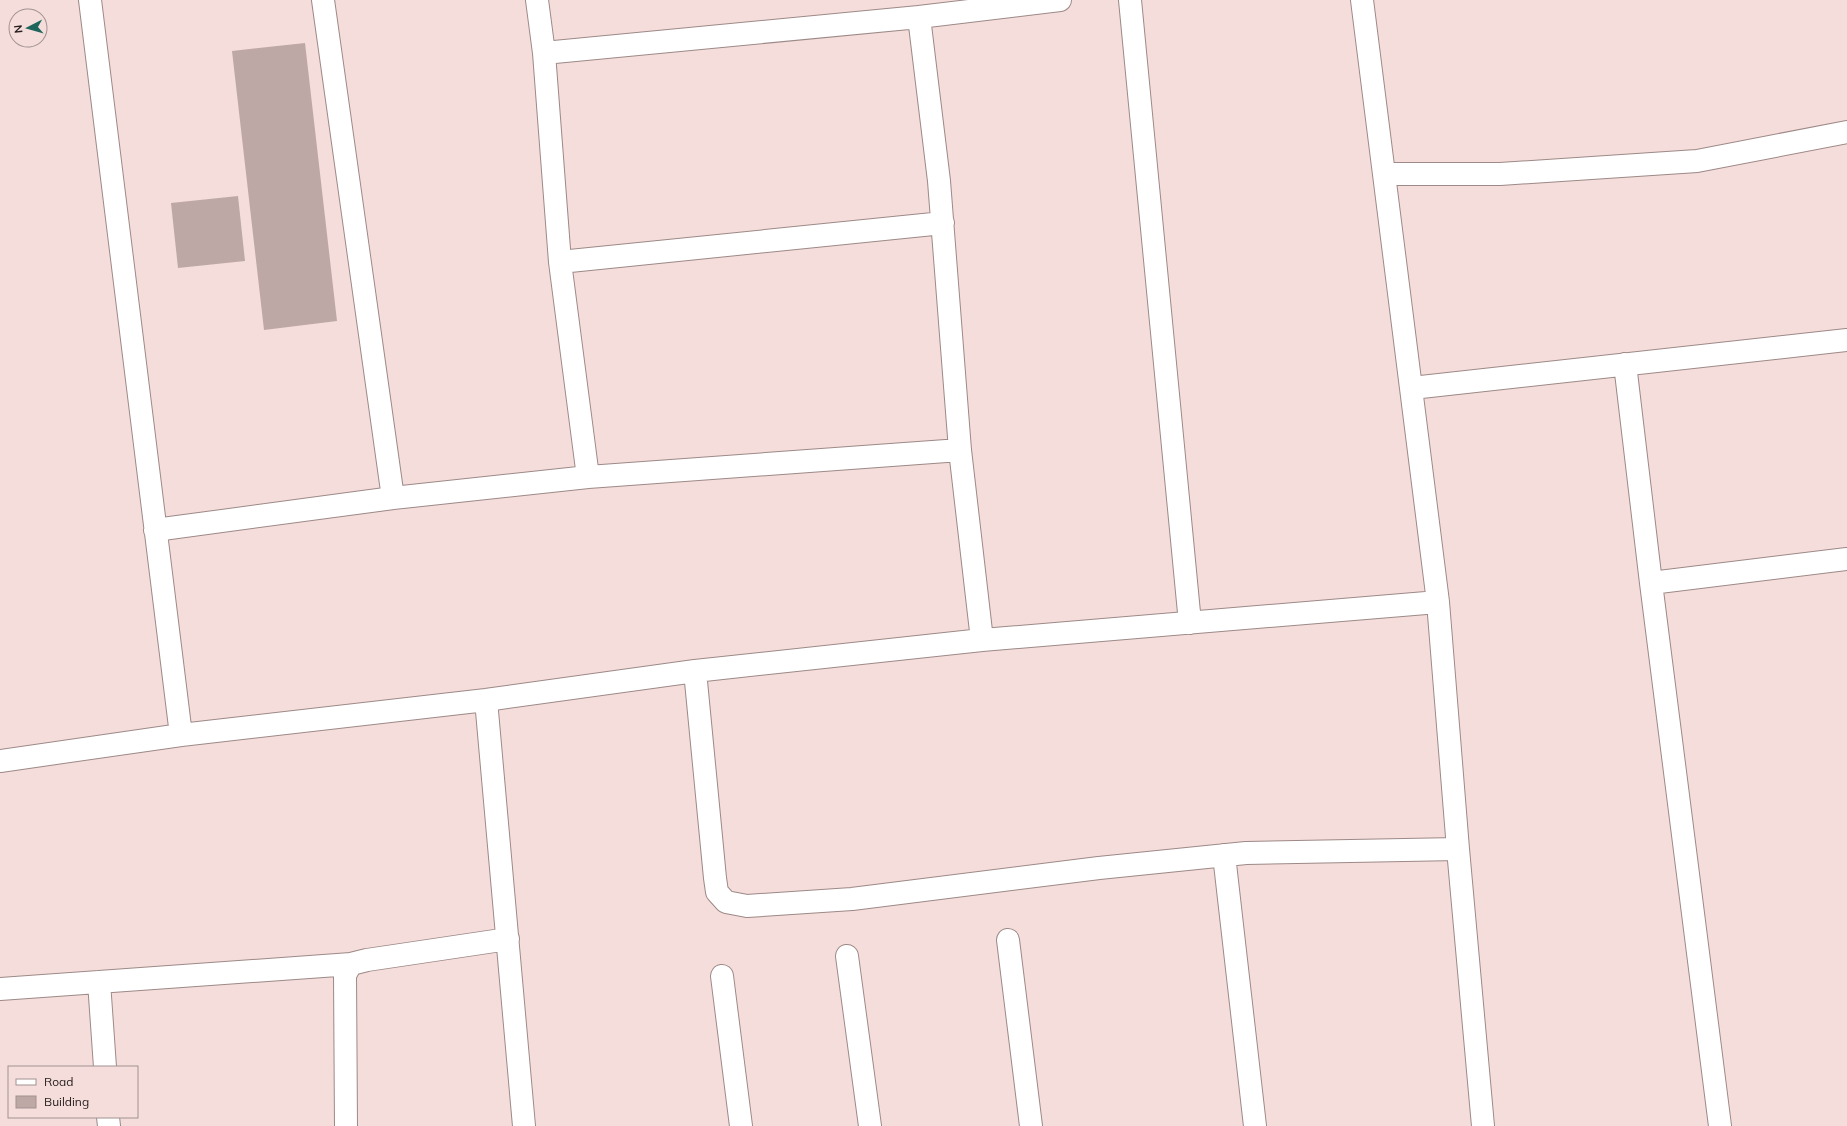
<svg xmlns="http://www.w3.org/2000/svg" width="1847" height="1126" viewBox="0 0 1847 1126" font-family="Mulish,sans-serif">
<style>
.building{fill:#bea8a6}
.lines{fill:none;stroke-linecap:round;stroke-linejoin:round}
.minor-casing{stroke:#9d8987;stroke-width:24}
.minor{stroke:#fff;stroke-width:22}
</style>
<rect width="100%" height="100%" fill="#f4dddb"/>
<path class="building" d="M305 43 337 321 264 330 232 51Z
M238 196 245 261 178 268 171 203Z"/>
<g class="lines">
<defs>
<path id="minor" d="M90 0 181 735
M323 0 393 498
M537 0 544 53 560 262 588 477
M1130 0 1190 623
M1362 0 1438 602 1458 849 1483 1126
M919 17 939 181 960 450 982 640
M544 53 919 17 1060 0
M1385 174H1500L1697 161 1847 132
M560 262 943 223
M1625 364 1651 583 1720 1126
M1412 388 1847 340
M155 530 393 498 588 477 960 450
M1651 583 1847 559
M695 671 715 878 717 892 726 902 747 906 852 899 1099 868 1246 853 1458 849
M486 700 524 1126
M0 761 181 735 486 700 695 671 982 640 1438 602
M1224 855 1255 1126
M1008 940 1031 1126
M847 956 870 1126
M722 976 741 1126
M99 982 105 1067
M0 989 351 964 367 960 508 939
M108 1117 109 1126
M346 1126 345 975 351 964"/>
</defs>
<use href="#minor" class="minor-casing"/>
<use href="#minor" class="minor"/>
</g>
<rect x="8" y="1066" width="130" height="52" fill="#f4dddb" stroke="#a29190"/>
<rect x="16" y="1079" width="20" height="6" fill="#ffffff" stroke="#a29190"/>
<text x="44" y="1086" font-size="12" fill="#28201f">Road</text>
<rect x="16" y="1096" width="20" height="12" fill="#bea8a6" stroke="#a29190"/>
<text x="44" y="1106" font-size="12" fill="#28201f">Building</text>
<g transform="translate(28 28) rotate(264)"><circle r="19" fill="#f4dddb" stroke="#a29190"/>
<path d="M0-3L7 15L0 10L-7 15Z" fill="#1e665b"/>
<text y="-6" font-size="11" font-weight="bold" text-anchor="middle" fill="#28201f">N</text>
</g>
</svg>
